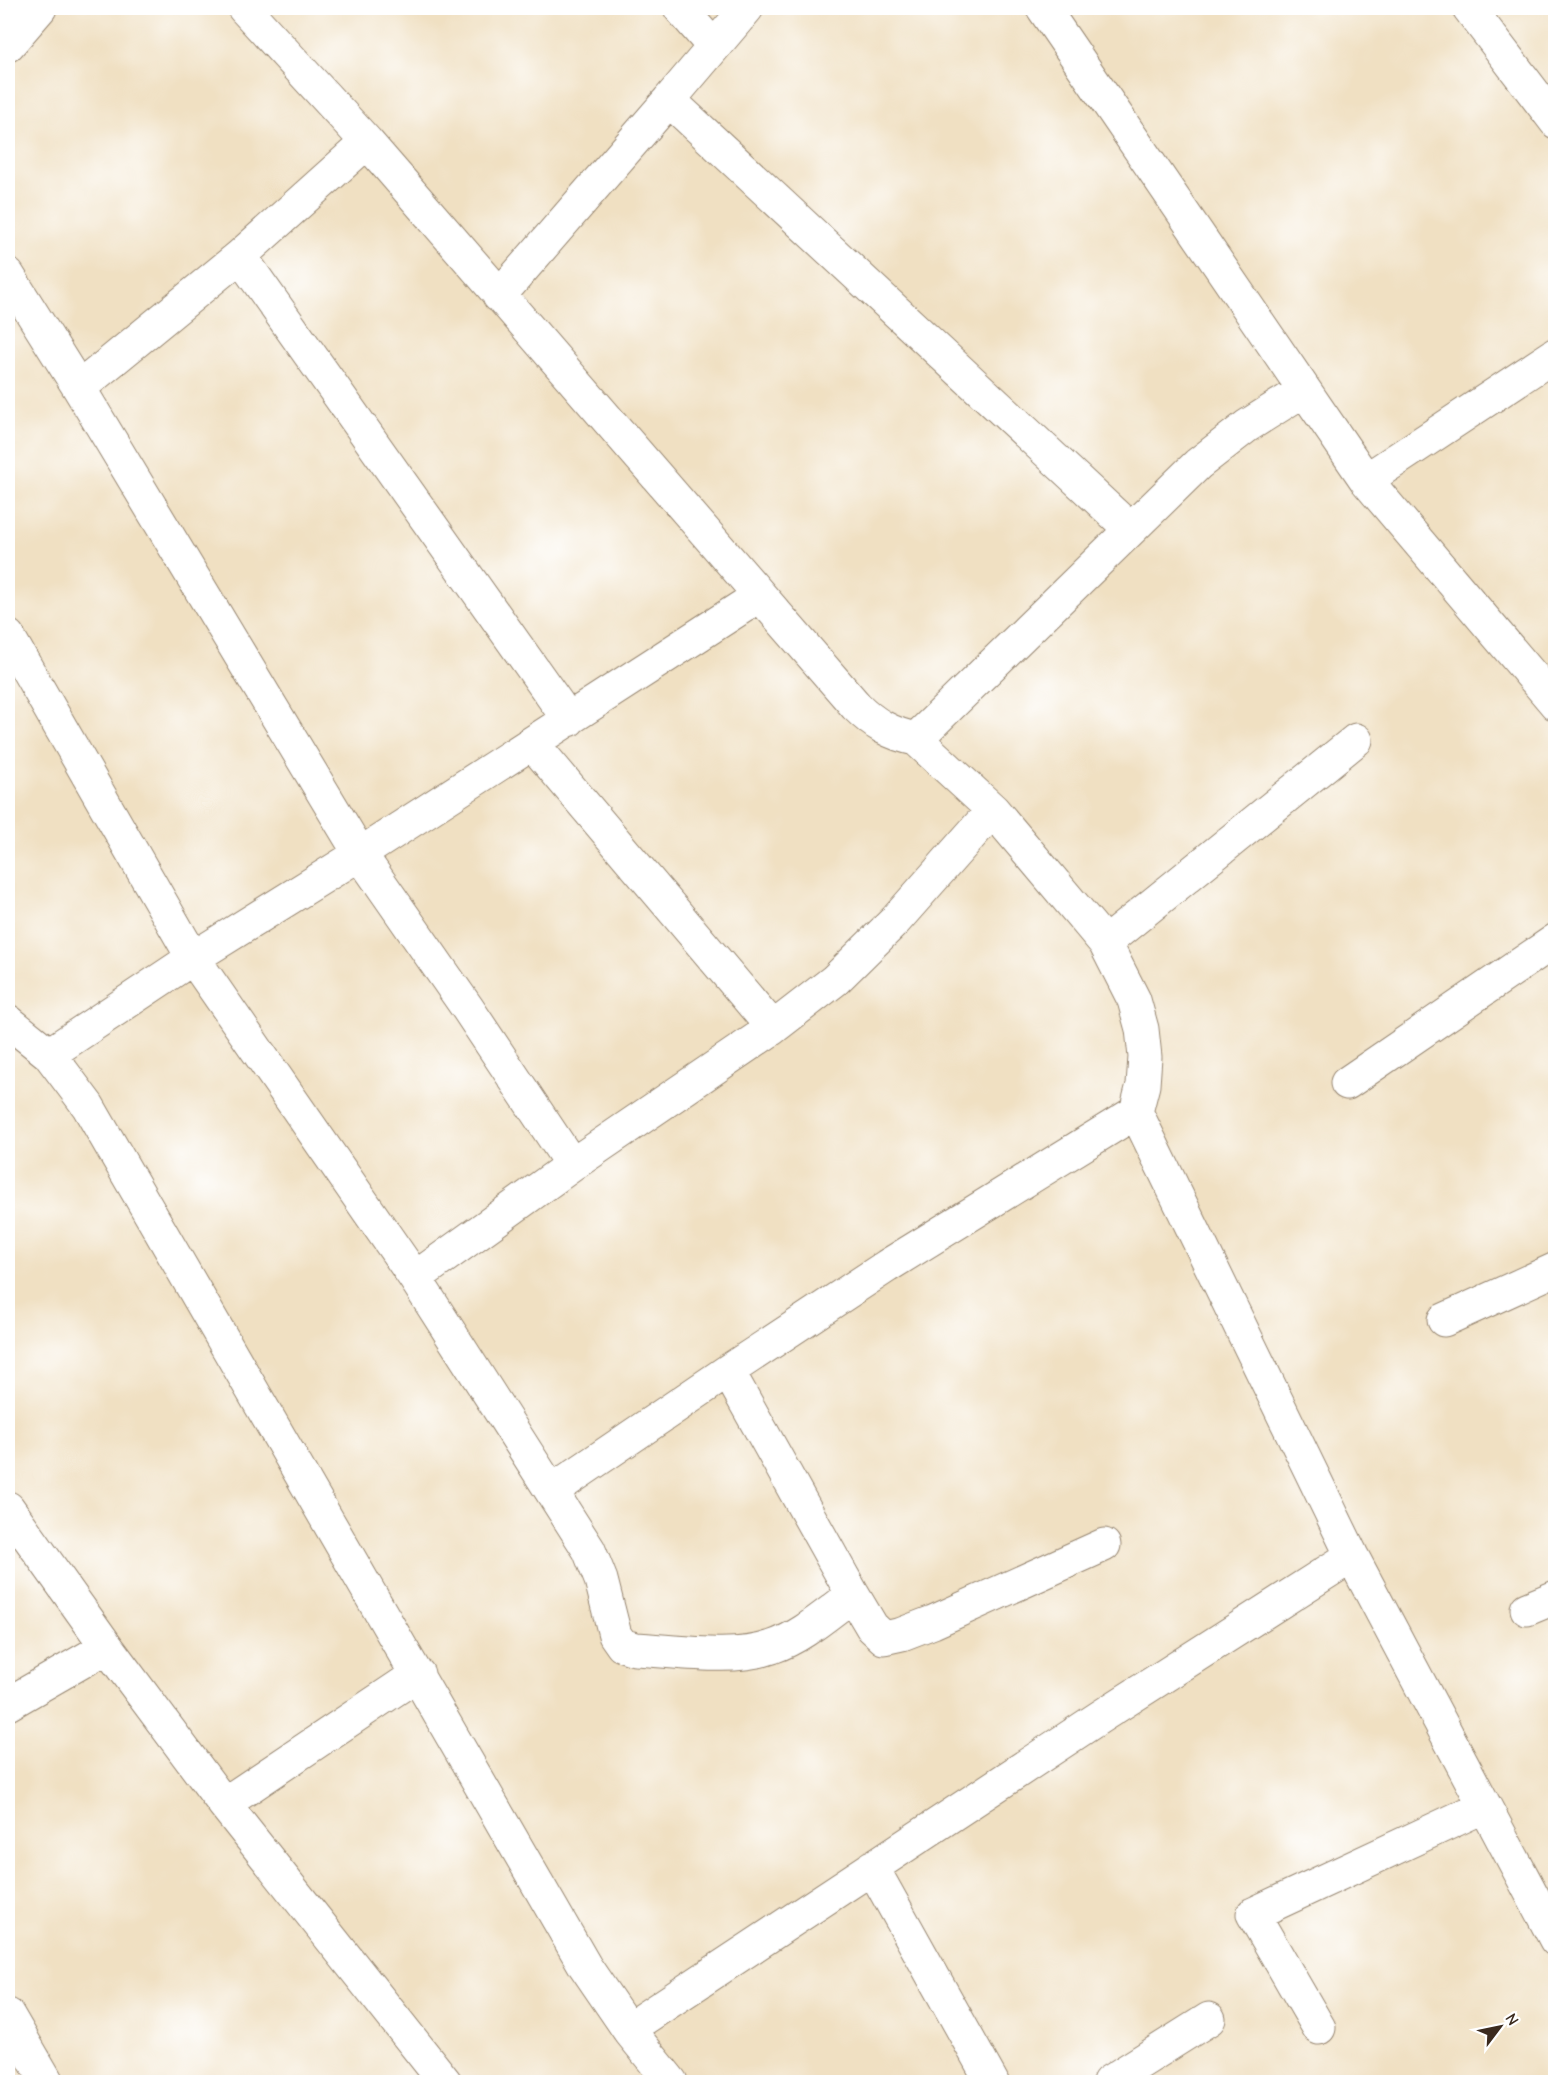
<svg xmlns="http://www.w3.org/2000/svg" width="1563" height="2090" viewBox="0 0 1563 2090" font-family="'Comic Neue',sans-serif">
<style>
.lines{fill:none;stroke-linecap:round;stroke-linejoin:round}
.minor-casing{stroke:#968570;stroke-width:35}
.minor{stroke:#fff;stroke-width:33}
</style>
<rect width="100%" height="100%" fill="#fff"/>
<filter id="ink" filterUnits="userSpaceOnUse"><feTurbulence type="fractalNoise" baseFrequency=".0167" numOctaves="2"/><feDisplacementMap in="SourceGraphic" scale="12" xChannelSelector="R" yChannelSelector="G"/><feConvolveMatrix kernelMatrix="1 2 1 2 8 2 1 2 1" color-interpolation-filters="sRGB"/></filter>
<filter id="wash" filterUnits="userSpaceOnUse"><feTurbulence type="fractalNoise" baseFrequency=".008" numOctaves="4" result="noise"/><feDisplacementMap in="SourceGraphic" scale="24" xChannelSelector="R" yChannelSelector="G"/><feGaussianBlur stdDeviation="1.35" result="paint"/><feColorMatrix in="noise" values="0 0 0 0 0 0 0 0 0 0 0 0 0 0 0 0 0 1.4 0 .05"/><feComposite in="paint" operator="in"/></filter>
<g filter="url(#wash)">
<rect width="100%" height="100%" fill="#f0e0c2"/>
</g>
<g filter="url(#ink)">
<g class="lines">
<defs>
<path id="minor" d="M244 8 367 142 856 706C874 724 891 734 916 739L993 810 1105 943 1134 1000 1142 1029 1145 1057 1143 1085 1136 1112 1352 1556 1556 1940
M680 8 713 46
M747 8 669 100 1130 529
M1043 8 1366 480 1556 704
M1469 8 1556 122
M8 45 40 8
M240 256 569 720
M8 275 79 388 360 854 468 1009 572 1165
M499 296 669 100
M79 388 240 256 367 142
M1366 480 1556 354
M8 636 193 958 415 1278 572 1165 773 1028 835 980 895 921 993 810
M916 739 1198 464 1247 426 1304 390
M532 743 773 1028
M1105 943 1356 740
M8 1021 49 1054 88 1106 585 1966 628 2029 671 2082
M49 1054 193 958 360 854 759 596
M1347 1083 1556 940
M415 1278 589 1550 601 1580 615 1635 622 1645 635 1649C676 1651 734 1661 772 1647 802 1637 828 1613 853 1595
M1444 1320 1556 1269
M728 1371 853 1595 872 1627 884 1638 902 1634 933 1622 1104 1545
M553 1490 728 1371 887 1266 1136 1112
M8 1508 107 1647 224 1804 445 2082
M1527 1609 1556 1597
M8 1704 107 1647
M224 1804 418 1674
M872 1867 992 2082
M8 2015 47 2082
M1319 2028 1253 1914 1485 1806
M628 2029 1100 1717 1352 1556
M1109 2082 1209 2019"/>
</defs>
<use href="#minor" class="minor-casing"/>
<use href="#minor" class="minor"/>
</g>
</g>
<rect width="1563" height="2090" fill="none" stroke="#fff" stroke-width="30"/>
<g transform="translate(1500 2027) rotate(58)" stroke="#ffffff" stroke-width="4.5" paint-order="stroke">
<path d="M0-4.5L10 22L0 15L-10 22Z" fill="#3b2a1e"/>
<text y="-9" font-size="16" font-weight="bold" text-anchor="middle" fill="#3b2a1e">N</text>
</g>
</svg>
